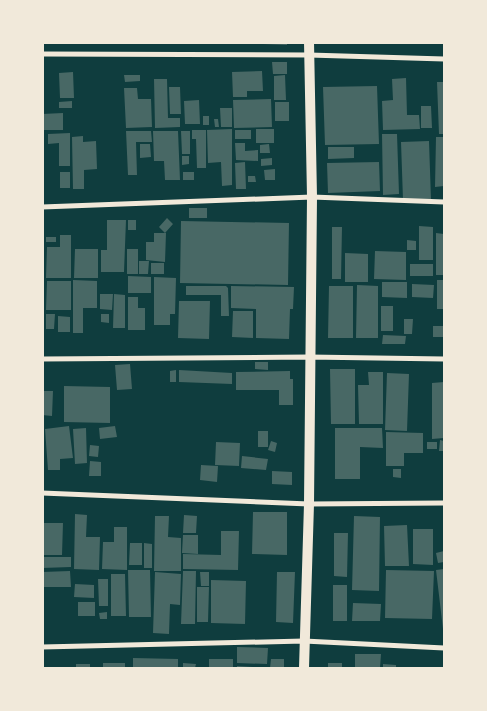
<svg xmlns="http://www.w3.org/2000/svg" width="487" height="711" viewBox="0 0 487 711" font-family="'Work Sans',sans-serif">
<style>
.building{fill:#486865}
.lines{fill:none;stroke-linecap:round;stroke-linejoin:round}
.minor{stroke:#f1e9da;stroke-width:5}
.secondary{stroke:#f1e9da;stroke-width:10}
</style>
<rect width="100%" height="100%" fill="#0f3d3e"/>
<path class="building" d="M263 42H287V45L263 44Z
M272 62H287V74H273Z
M262 71 263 91H247V97H233L232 72Z
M73 72 74 98H60L59 73Z
M124 75H140V81L125 82Z
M285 75 286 100H274V76Z
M406 78 407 115H419L420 129 383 130 382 101 393 100 392 79Z
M154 79H167L168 118H180V127L155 128Z
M437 82H444V134H439Z
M377 86 379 144 325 145 323 87Z
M169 87H180L181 114H170Z
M124 88H137L138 99H151L152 127 126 128Z
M271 99 272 127 234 128 233 100Z
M199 100 200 124H185L184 101Z
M72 101V108H59V102Z
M275 102H289V121H275Z
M421 106H431L432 128H421Z
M220 108H232V127H221Z
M63 113V130H42V114Z
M203 116H209V125H203Z
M214 119H218L219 127H215Z
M232 129V185L222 186 221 162 208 163 207 130Z
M256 129H274V143H256Z
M192 130H206V168H197L196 139H192Z
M235 130H251V139H235Z
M126 131H151L152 142H136L137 175H128Z
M153 131H178L180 180H165L164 161H154Z
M181 131H190V154H182Z
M70 133V166H59V143L48 144V134Z
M382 134H397L399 194 383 195Z
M83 136V142L96 141 97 169 84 170V189H73L72 137Z
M436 137H444V186L435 187Z
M429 141 431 200H403L401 142Z
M235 143H245V151L258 150V161L236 160Z
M140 144H150L151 157 140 158Z
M269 144 270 153H260V145Z
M328 147H354V158L328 159Z
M182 156H189V164L182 165Z
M272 158V165L261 166V159Z
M245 162 246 189H236L235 163Z
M379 162 380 191 328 193 327 163Z
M275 169V180H265L264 170Z
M60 172H70V188H60Z
M183 172H194V180H183Z
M248 176H255L256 182H248Z
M189 208H207V218H189Z
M167 218 173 224 165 233 159 227Z
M107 220H126L124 272H101V250H107Z
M128 220H136V230H128Z
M181 221 289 223 288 285 180 283Z
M419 226 433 227V260H419Z
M332 227H342L341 279H332Z
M154 233H166L165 262 146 260V242H154Z
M436 233 444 234V275H436Z
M60 235H71V278H46L47 247H60Z
M46 237H56V242H46Z
M407 240 416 241V250H407Z
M75 249H98V278H74Z
M127 249H138V274H127Z
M375 251 406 252V280L374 279Z
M345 253 368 254V282H345Z
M139 261H149L148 274H139Z
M151 263H164V274H151Z
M410 264H433V276H410Z
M128 276 151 277V293H128Z
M154 277 176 278 175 314H170V325H154Z
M73 280 97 281V308H83V333H73Z
M437 280H444V309H437Z
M47 281H71V310H46Z
M382 282H407V298L382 297Z
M412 284 434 285 433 298 412 297Z
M357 285 378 286V338H356Z
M186 286H226L228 288 229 316H221V295H186Z
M231 286 294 287 293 309H290L289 339 256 338V309L231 308Z
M329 286H353V338H328Z
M100 294H113L112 310 100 309Z
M114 294 125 295V328H113Z
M128 297H138V308H145V330H128Z
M179 301H210L209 339 178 338Z
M381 306H393V331H381Z
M233 311H253V338L232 337Z
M46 314H55L54 329H46Z
M101 314H109V323L101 322Z
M58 316 70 317V332H58Z
M404 319H413L412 334H404Z
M433 326H444V337H433Z
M383 335 406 336 405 344H382Z
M255 362H268V370L255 369Z
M130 364 132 389 117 390 115 365Z
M330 369H355V424H331Z
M176 370V382H170V371Z
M179 370 232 373V384L179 382Z
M290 371V379H293V405H279V390H236V372Z
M368 372H383V424H359L358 385H369Z
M387 373 409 374 407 431 385 430Z
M444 382V438L432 439V383Z
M64 386 110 387V423L64 422Z
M42 391H53L52 416 42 415Z
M69 426 73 458 60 459V470H48L45 429Z
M115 426 117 437 100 439 99 428Z
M86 428 87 463 75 464 73 429Z
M335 428H382L383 448 360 447V479H335Z
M258 431H268V447H258Z
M386 432 423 433V453H404V466H386Z
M440 440 444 441V451H439Z
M271 441 277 443 275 452 268 450Z
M216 442 240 443 239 466 215 465Z
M427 442H437V449H427Z
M90 445 99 446 98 457 89 456Z
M242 456 268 459 266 470 241 468Z
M90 461 101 462V476H89Z
M201 465 218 466 217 482 200 480Z
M393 469H401V478L393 477Z
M272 471 292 472V485L272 484Z
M253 512H287V555L252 554Z
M75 514 87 515 86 537H100L99 570 74 569Z
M184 515 197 516 196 533H183Z
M155 516H169L168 537 181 538V571H154Z
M354 516 380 517 379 591 352 590Z
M42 523H63L62 555H42Z
M407 525 409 566H385L384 526Z
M114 527H127V570L102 569 103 542H114Z
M413 529H433V565L413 564Z
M221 531H239L238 570 183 569V554L221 555Z
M334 533H348L347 577 334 576Z
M183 535H198V554L182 553Z
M130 543H142V565H129Z
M144 543 152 544V568H144Z
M444 551V562L438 563 436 553Z
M42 557H71V567L42 568Z
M444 569V629H443L436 570Z
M128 570H150L151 617H129Z
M386 570 434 571 432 619 385 618Z
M70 571 71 587H42V572Z
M183 571H196L195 624H181Z
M155 572 181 574 180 605 170 604 169 634 153 633Z
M200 572H209V586H201Z
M277 572H295L293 623 276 622Z
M111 574H125L126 616H111Z
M98 579H108V606H99Z
M211 580 246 581 245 624 211 623Z
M75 584 94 585V598L74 597Z
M333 585H347V621H333Z
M197 587H209L208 622H197Z
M78 602H95V616H78Z
M353 603 381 604 380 621H352Z
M107 612V619H100L99 613Z
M237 647 268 648 267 664 237 663Z
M355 654H381L380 668H355Z
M133 658 178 659V668H133Z
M209 659H233V668H209Z
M271 659H284V668H270Z
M103 663H125V668H103Z
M183 663 196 664 195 668H183Z
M328 663H342V668H328Z
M76 664H90V668H76Z
M383 664 396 665V668H383Z
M237 666 253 667V668H237Z"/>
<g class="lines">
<path class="minor" d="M42 54 309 55 444 59
M42 207 312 197 444 202
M42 359 309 357 444 359
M42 493 309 504 444 503
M42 647 304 641 444 648"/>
<path class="secondary" d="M304 668 309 504 312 197 309 42"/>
</g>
<rect width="487" height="711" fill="none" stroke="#f1e9da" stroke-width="88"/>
</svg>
